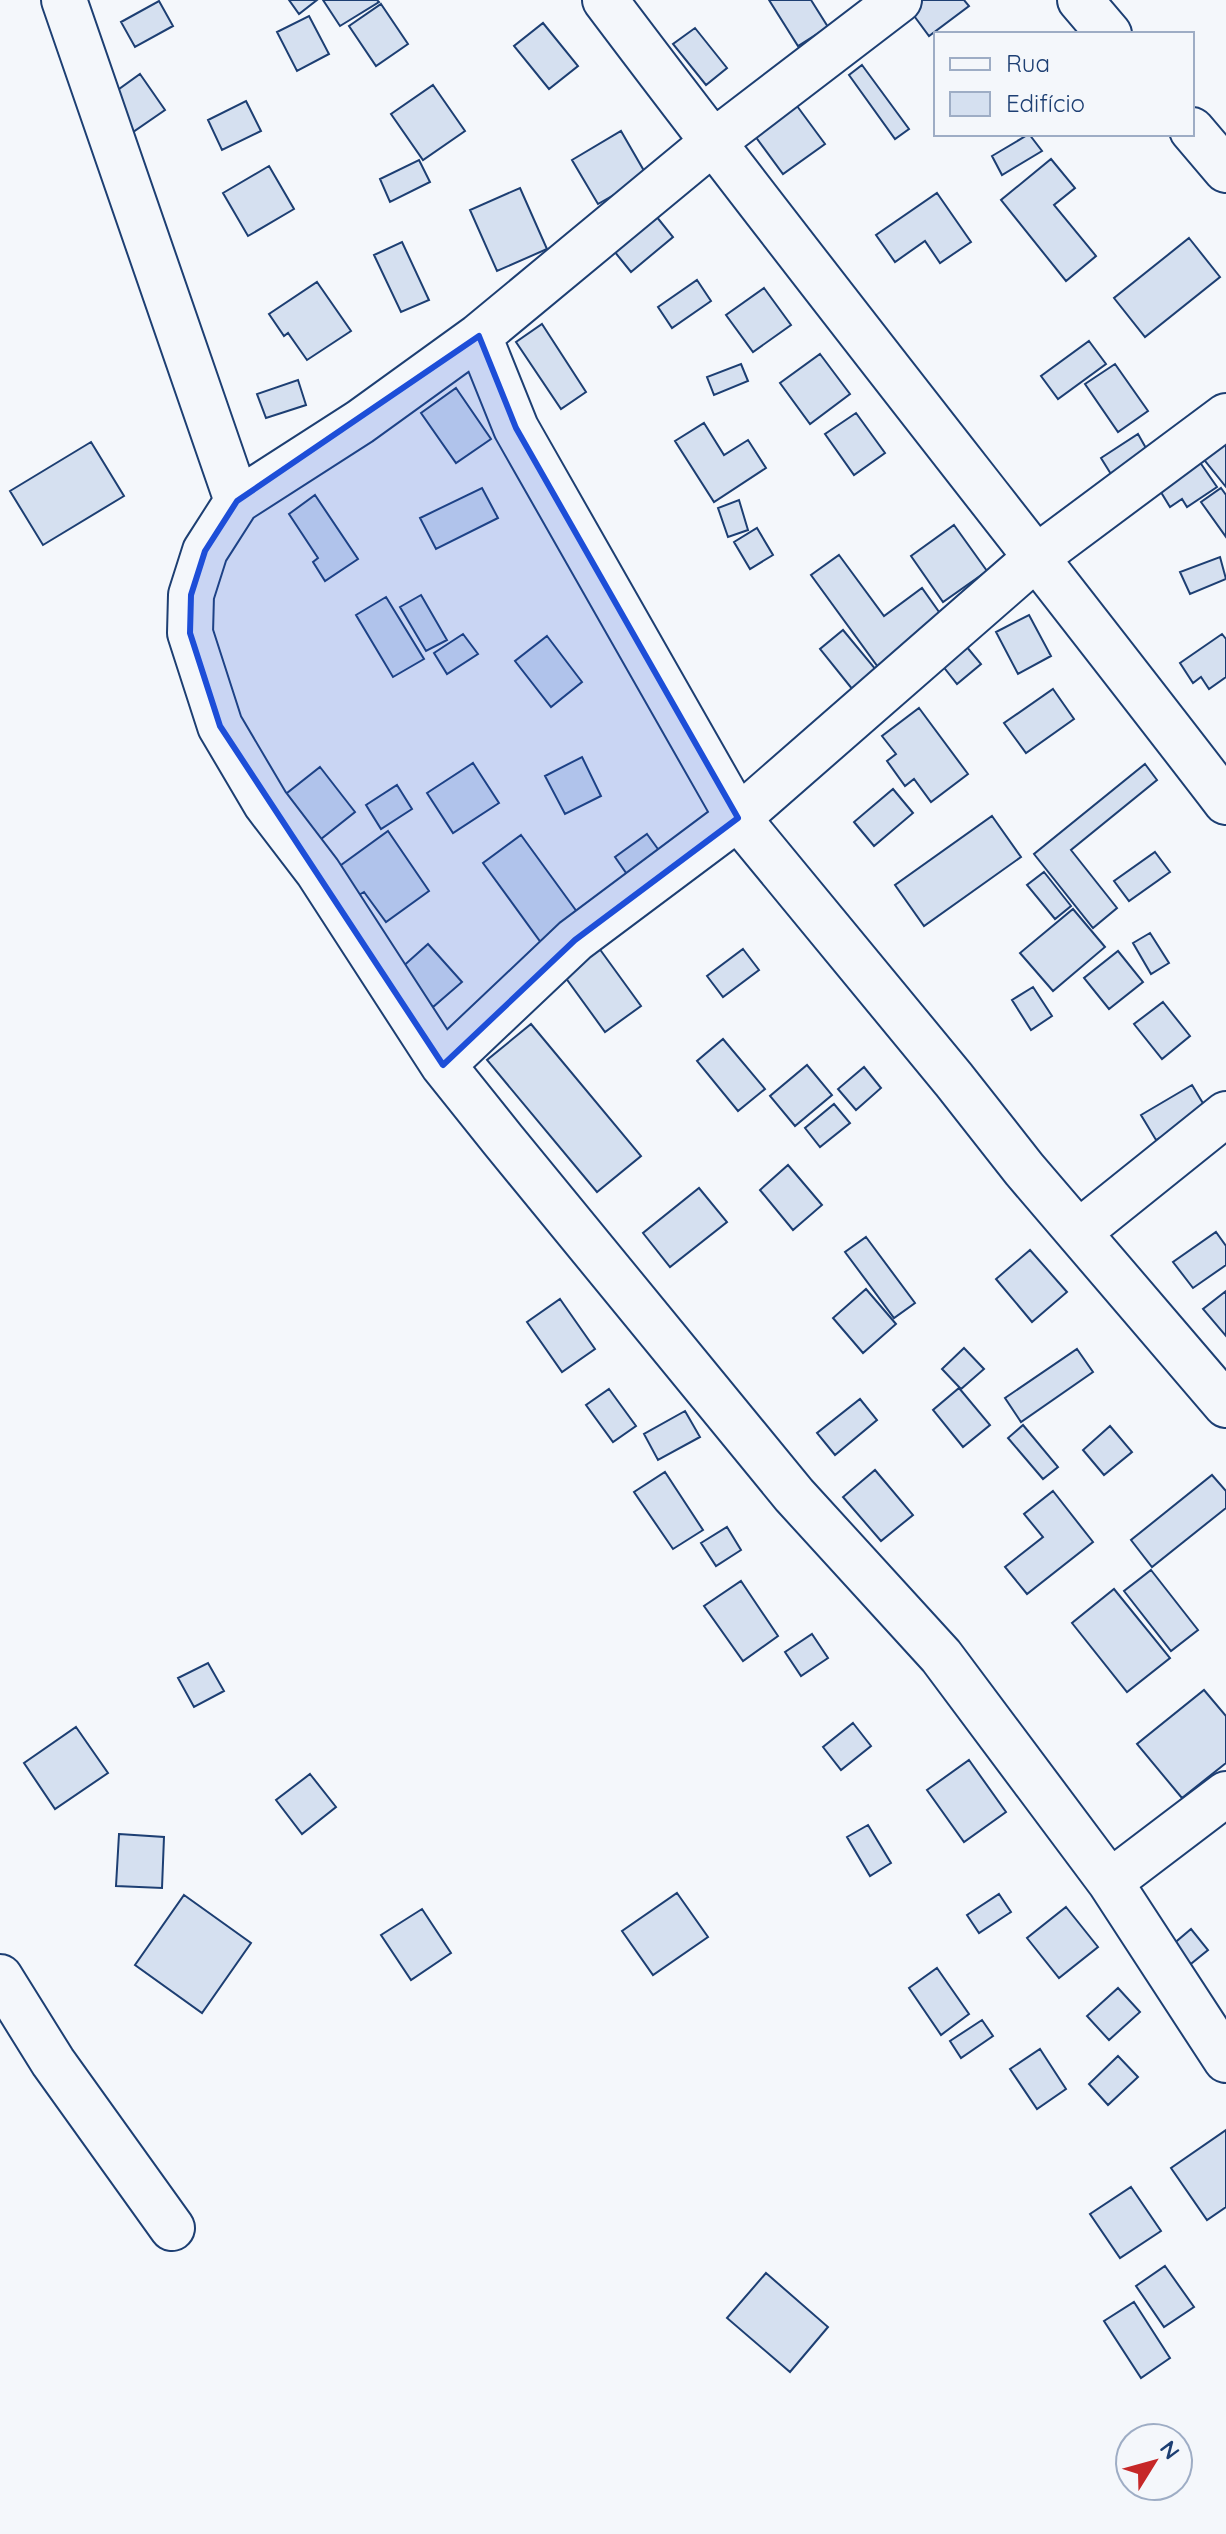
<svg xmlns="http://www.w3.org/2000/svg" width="1226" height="2534" viewBox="0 0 1226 2534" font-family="Quicksand,sans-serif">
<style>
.building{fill:#d5e0f0;stroke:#1d3f73;stroke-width:2}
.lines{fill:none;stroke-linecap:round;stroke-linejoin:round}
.minor-casing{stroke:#1d3f73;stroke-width:48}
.minor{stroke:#f4f7fb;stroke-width:44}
.marked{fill:#1d4ed8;fill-opacity:0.2;stroke:#1d4ed8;stroke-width:6;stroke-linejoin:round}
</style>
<rect width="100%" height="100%" fill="#f4f7fb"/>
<path class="building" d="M289 0H317L299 14Z
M323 0H377L379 2 340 26Z
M769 0H811L828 27 798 46Z
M920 0H964L969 6 929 36 909 9Z
M159 1 173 26 135 47 121 22Z
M381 4 408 44 376 66 349 26Z
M309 16 329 54 297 71 277 32Z
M543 23 578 66 549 89 514 46Z
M695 28 727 68 706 85 673 44Z
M862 65 909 129 895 139 849 75Z
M140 74 165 110 133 132 108 97Z
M433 85 465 131 423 160 391 114Z
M246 101 261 131 222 150 208 120Z
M797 106 825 144 783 174 755 136Z
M621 131 647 176 598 204 572 160Z
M1029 134 1042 151 1002 175 992 156Z
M1051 159 1075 188 1054 205 1096 256 1066 281 1001 200Z
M419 160 430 182 390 202 380 179Z
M269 166 294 209 248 236 223 193Z
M520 188 547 249 497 271 470 210Z
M937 193 971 242 940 263 925 241 895 262 876 235Z
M652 211 673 237 631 272 610 246Z
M1189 238 1220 277 1145 337 1114 298Z
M402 242 429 300 401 312 374 255Z
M697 280 711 301 672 328 658 307Z
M317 282 351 331 307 360 288 333 284 336 269 314Z
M764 288 791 325 753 352 726 315Z
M542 324 586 392 561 409 516 342Z
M1089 341 1106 364 1058 399 1041 376Z
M820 354 850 394 810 424 780 383Z
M741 364 748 381 714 395 707 377Z
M1115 364 1148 411 1118 432 1085 384Z
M298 380 306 405 266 418 257 394Z
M456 388 491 439 456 463 421 413Z
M856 413 885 453 854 475 825 434Z
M704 423 724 455 748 440 766 468 714 502 675 441Z
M1226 427V487L1197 451Z
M1138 434 1151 457 1114 479 1101 458Z
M91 442 124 496 43 545 10 491Z
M1197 458 1217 487 1187 507 1182 499 1170 507 1156 484Z
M482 488 498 518 436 549 420 518Z
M1221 488 1226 495V537L1201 502Z
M315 495 358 559 325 581 313 562 318 558 289 514Z
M739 500 748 530 728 537 718 508Z
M954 525 987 571 943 602 911 556Z
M757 528 773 555 750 569 734 542Z
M839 555 884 616 922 588 944 619 878 667 811 575Z
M1220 557 1226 579 1190 594 1180 572Z
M421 595 447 640 426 651 400 607Z
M386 597 424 659 393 677 356 615Z
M1029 615 1051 656 1018 674 996 632Z
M843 630 877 671 853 690 820 649Z
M463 634 478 654 447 674 434 653Z
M1222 634 1226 639V677L1209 689 1201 677 1193 683 1180 663Z
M547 636 582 682 551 707 515 661Z
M966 646 981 664 957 684 942 665Z
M1053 689 1074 719 1026 753 1004 723Z
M919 708 968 774 931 802 914 779 905 786 887 761 896 754 882 736Z
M582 757 601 796 565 814 545 776Z
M473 763 499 803 453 833 427 793Z
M1145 764 1157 780 1071 850 1117 908 1093 928 1034 854Z
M320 767 355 812 316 843 282 797Z
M397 785 412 809 381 829 366 805Z
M893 789 913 813 874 846 854 822Z
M992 816 1021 857 924 926 895 885Z
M388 831 429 891 386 922 364 892 357 896 337 868Z
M647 834 663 856 631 880 615 857Z
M521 835 580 916 542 944 483 863Z
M1155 852 1170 872 1129 901 1114 881Z
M1044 872 1071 906 1055 919 1027 885Z
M1073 909 1105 947 1053 991 1020 953Z
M1150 933 1169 963 1151 974 1133 943Z
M428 944 462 982 433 1007 400 969Z
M596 944 641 1006 605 1032 560 970Z
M743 949 759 970 723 997 707 976Z
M1118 951 1143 982 1109 1009 1084 978Z
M1033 987 1052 1016 1031 1030 1012 1000Z
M1163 1002 1190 1036 1162 1059 1134 1024Z
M531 1024 641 1156 597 1192 487 1060Z
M723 1039 765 1089 738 1111 697 1061Z
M807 1065 832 1095 795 1126 770 1096Z
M864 1067 881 1088 856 1110 838 1089Z
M1192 1085 1207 1110 1156 1140 1141 1115Z
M834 1104 850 1123 820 1147 805 1128Z
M788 1165 822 1205 793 1230 760 1190Z
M699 1188 727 1222 670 1267 643 1233Z
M1216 1232 1226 1246V1265L1193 1288 1173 1262Z
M866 1237 915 1303 894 1318 845 1252Z
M1030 1250 1067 1292 1032 1322 996 1279Z
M866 1289 896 1324 863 1353 833 1318Z
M1226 1291V1336L1203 1309Z
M560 1299 595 1349 562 1372 527 1322Z
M964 1348 984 1369 961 1389 942 1369Z
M1077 1349 1093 1372 1021 1422 1005 1398Z
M959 1388 990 1425 963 1447 933 1410Z
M609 1389 636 1426 613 1442 586 1405Z
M860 1399 877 1420 835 1455 817 1433Z
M685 1411 700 1437 658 1460 644 1434Z
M1023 1425 1058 1467 1043 1479 1008 1438Z
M1110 1426 1132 1452 1104 1475 1083 1450Z
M875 1470 913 1515 881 1541 843 1497Z
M665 1472 703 1530 673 1549 634 1492Z
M1212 1475 1226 1491V1508L1152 1567 1131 1540Z
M1053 1491 1093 1542 1027 1594 1005 1567 1043 1537 1024 1514Z
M727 1527 741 1550 716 1566 701 1543Z
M1151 1570 1198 1630 1171 1651 1124 1591Z
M741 1581 778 1636 743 1661 704 1606Z
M1114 1589 1170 1658 1127 1692 1072 1623Z
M812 1634 828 1658 801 1676 785 1652Z
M208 1663 224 1691 194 1707 178 1678Z
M1204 1690 1226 1716V1763L1182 1798 1137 1744Z
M853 1723 871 1746 841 1770 823 1747Z
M76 1727 108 1773 55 1809 24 1763Z
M969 1760 1006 1812 964 1842 927 1790Z
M310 1774 336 1807 302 1834 276 1800Z
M868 1825 891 1863 870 1876 847 1837Z
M119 1834 164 1837 162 1888 116 1886Z
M677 1893 708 1937 653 1975 622 1931Z
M999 1894 1011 1912 979 1933 967 1915Z
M184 1895 251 1943 202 2013 135 1965Z
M1066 1907 1098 1947 1059 1978 1027 1938Z
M422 1909 451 1953 411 1980 381 1935Z
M1191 1929 1208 1950 1187 1967 1171 1946Z
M937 1968 969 2014 941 2035 909 1988Z
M1118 1988 1140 2012 1109 2040 1087 2016Z
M982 2020 993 2036 961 2058 950 2041Z
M1040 2049 1066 2089 1037 2109 1010 2069Z
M1118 2056 1138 2077 1108 2105 1089 2084Z
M1226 2130V2207L1207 2220 1171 2168Z
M1131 2187 1161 2231 1120 2258 1090 2214Z
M1165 2266 1194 2307 1164 2327 1136 2286Z
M766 2273 828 2327 790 2372 727 2318Z
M1134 2302 1170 2358 1141 2378 1104 2321Z"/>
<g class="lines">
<defs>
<path id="minor" d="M64 0 237 501 205 551 191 595 190 633 220 726 266 804 318 872 443 1065 503 1140 794 1495 941 1656 1110 1882 1226 2060
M605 0C808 270 1020 534 1226 802
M1080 0 1109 34
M1192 130 1226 170
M479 336 516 428 738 818 954 1080 1024 1169 1226 1405
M237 501 360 422 479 336 712 143 899 0
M443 1065 575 940 738 818 1038 556 1226 416
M1079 1232 1226 1114
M1110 1882 1226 1794
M0 1977 53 2062 172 2228"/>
</defs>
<use href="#minor" class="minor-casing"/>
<use href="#minor" class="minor"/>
</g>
<path class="marked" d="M479 336 516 428 738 818 575 940 443 1065 220 726 190 633 191 595 205 551 237 501Z"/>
<rect x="934" y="32" width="260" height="104" fill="#f4f7fb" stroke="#9eadc5" stroke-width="2"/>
<rect x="950" y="58" width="40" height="12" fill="#f4f7fb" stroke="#9eadc5" stroke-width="2"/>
<text x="1006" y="72" font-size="24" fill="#1d3f73">Rua</text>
<rect x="950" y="92" width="40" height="24" fill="#d5e0f0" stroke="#9eadc5" stroke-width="2"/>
<text x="1006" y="112" font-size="24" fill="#1d3f73">Edifício</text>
<g transform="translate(1154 2462) rotate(53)"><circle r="38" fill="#f4f7fb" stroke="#9eadc5" stroke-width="2"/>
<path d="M0-6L14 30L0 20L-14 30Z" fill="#c62828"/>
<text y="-12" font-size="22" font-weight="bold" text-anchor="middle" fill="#1d3f73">N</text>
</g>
</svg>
